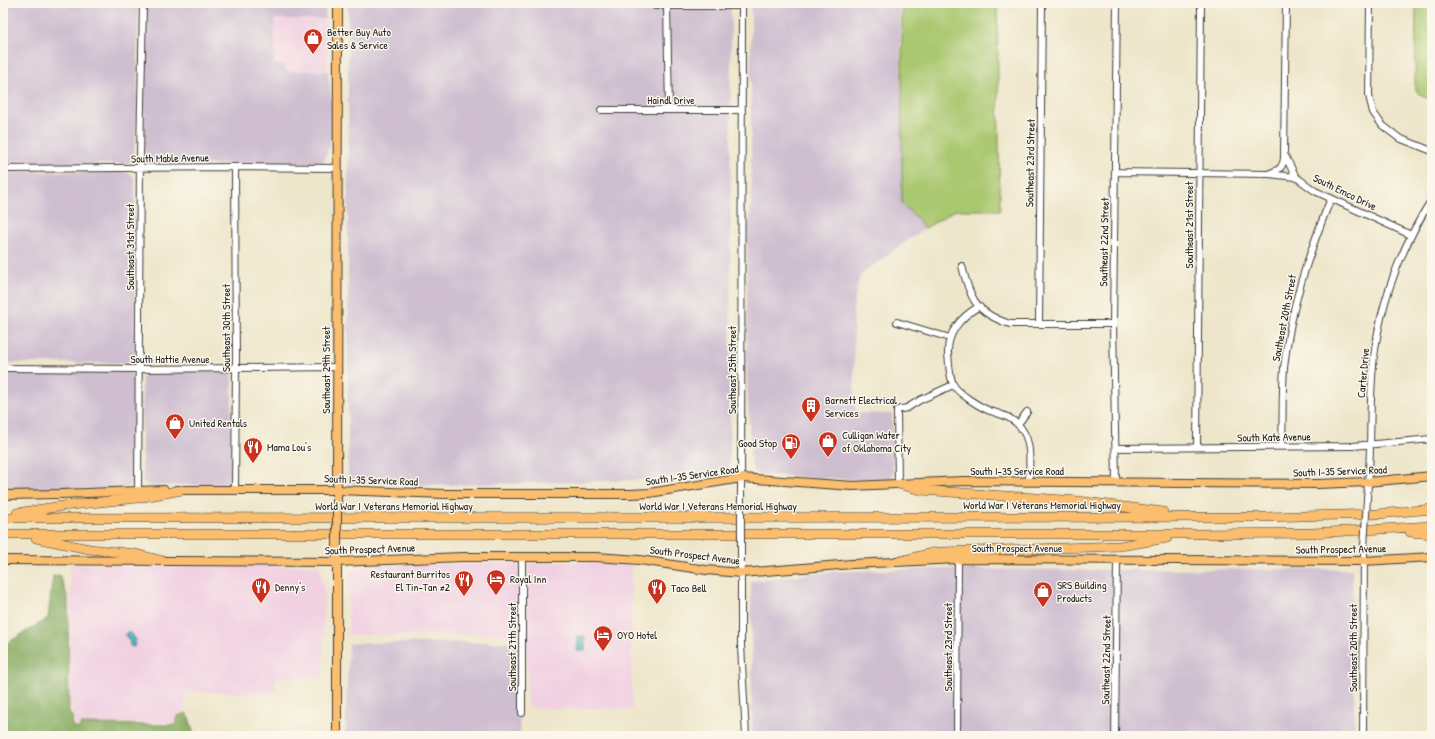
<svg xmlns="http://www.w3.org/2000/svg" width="1435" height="739" viewBox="0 0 1435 739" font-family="'Patrick Hand',sans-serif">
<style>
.built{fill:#f1d0e2}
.industrial{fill:#cebed0}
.green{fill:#aac870;stroke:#637246}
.forest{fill:#87ac62;stroke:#52643f}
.water{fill:#42b2ba;stroke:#2f676b}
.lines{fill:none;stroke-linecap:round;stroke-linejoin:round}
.minor-casing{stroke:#3c3a36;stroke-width:8}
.major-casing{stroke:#3c3a36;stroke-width:10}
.highway-casing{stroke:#3c3a36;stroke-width:10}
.minor{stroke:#fff;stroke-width:6}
.major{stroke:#fbbe6e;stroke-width:8}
.highway{stroke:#fbbe6e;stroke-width:9}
.minor-bridge-casing{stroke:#3c3a36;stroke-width:8;stroke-linecap:butt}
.major-bridge-casing{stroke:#3c3a36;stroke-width:10;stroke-linecap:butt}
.minor-bridge{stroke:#fff;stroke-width:6}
.major-bridge{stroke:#fbbe6e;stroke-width:8}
.labels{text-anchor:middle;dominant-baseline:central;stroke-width:3;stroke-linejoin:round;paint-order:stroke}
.poi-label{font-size:11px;fill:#1c1c1c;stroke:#fbf7ec;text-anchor:start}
.street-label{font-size:11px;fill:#1c1c1c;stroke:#fbf7ec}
</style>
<rect width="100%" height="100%" fill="#fbf7ec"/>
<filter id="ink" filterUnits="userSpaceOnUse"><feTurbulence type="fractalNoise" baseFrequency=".025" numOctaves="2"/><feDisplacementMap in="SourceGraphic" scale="8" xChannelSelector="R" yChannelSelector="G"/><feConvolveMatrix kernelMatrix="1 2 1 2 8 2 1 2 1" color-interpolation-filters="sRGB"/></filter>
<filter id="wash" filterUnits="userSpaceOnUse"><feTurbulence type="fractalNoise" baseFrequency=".012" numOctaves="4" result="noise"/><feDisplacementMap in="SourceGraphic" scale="16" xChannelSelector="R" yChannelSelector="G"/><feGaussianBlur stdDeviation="0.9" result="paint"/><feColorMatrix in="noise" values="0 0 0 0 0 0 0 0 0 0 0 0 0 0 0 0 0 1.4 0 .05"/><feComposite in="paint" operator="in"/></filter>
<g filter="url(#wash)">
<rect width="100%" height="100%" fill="#eee6ca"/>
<path class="built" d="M275 19H325V22L328 26V71H285L274 65Z
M604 562 631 563 632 709 528 708 527 707 528 563Z
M519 563V634L348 635 349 579V572L354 569 361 566 389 565Z
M70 564 318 566 321 569 324 590 323 677 276 678 275 693 186 692 185 711 175 715V723H79V726H74V715L71 712Z"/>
<path class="industrial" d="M3 3H138L137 116 134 153 132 161 125 164H3Z
M145 3H326L325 19H275L274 64 285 65V71H328L332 104V139L323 163 156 165 147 162 144 158Z
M348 3H731L730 469 644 480 446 485 348 483Z
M751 3H900L902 204 919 220 924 229 860 275 853 307 855 409 859 413 892 414 893 477 881 481 768 475 755 473 751 464 747 379V237L751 205Z
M3 171 124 172 129 173 133 176 135 181V355L131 361 124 363H3Z
M3 371H125L132 374 134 381V474L133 481 131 485 128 487 108 489 3 490Z
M148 371H227L232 374 231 476 229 482 224 485 150 486 144 483 142 478V379L145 373Z
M919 569 1082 570 1352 569 1355 736H752L751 581 826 572Z
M519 642 518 691 520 736H345L349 644 365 643Z"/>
<path class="green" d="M902 3H997L1000 210H955L924 229 919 220 902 204Z
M1416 3H1432V101L1418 93 1415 87Z"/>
<path class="forest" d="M60 575 68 599 69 713 72 716 73 728H81V724L176 725 177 716 186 713 189 717 194 736H3V646L48 618 53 576Z"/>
<path class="water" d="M129 632 136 639 134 647 130 646 129 639 126 637V633Z
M578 636H585V651H577Z"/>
</g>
<g filter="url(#ink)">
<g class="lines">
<defs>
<path id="minor" d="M653 3 655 6H667L669 110
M1286 3 1284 154 1296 177
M1370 3 1369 96 1373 112 1382 125 1399 138 1432 151
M667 6H742
M601 110H741
M3 169 235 167 337 168
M1115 172 1269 174 1296 177 1315 191 1411 235
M1270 173C1280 170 1284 166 1284 156
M962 266C970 299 976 313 1010 324H1113
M978 307C961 317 947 333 948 353 949 363 949 375 953 384 957 393 980 407 990 411 1003 415 1015 418 1023 431 1032 445 1029 465 1029 482
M897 322 950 338
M1039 324 1042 3
M3 368 138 369 337 367
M1018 424 1027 412
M1197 447 1201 3
M1282 447C1283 420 1282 394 1284 368 1290 308 1309 253 1331 198
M1116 448 1353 446 1432 439
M1116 481 1113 324 1117 3
M898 484 897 410 907 408 920 400 953 385
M235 490 236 368 235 167
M138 491 140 156 143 3
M1367 499C1368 481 1370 463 1370 445 1371 415 1370 386 1374 357 1381 301 1402 246 1432 199
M741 502 742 3
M741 553V645L746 736
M522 558V713
M957 736 958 559
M1115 736 1117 560
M1363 736 1364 546"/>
<path id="major" d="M176 490H337L445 494H631L649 493 742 478 852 486 963 481 1318 484 1367 482 1432 476
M3 495 61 494 164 490
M337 503 338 3
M3 560 337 562 462 557H596L640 560 706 570 741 573 852 564 958 559 1363 561 1432 557
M337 736V549"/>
<path id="highway" d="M898 484 921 490 1078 501 1163 512
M17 513 62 506 138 498 182 490
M3 518 1264 517 1378 514 1432 509
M1410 532 1432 534
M3 534H1195L1313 533 1432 526
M36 538 89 549 136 554 163 561
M900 561 931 553 942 552 1120 546 1167 538"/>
</defs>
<use href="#minor" class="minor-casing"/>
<use href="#major" class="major-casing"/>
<use href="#highway" class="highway-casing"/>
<use href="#minor" class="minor"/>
<use href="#major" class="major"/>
<use href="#highway" class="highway"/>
<defs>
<path id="minor-bridge" d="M1364 546 1367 499
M741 553V502"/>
<path id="major-bridge" d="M337 503V549"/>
</defs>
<use href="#minor-bridge" class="minor-bridge-casing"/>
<use href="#major-bridge" class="major-bridge-casing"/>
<use href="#minor-bridge" class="minor-bridge"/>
<use href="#major-bridge" class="major-bridge"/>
</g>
</g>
<defs>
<symbol id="shop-pin" viewBox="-11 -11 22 30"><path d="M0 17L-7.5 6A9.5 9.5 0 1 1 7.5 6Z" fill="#c8321e" stroke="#fbf7ec"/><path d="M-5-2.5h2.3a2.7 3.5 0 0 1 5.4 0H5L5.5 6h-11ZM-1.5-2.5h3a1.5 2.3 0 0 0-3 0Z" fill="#fff"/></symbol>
<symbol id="building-pin" viewBox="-11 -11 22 30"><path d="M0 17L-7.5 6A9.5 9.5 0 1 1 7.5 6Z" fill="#c8321e" stroke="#fbf7ec"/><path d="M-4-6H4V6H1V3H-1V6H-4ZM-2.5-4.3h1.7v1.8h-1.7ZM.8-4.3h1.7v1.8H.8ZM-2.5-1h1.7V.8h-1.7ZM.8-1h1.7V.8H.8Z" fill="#fff"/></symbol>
<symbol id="fuel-pin" viewBox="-11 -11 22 30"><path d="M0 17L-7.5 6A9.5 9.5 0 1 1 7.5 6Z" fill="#c8321e" stroke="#fbf7ec"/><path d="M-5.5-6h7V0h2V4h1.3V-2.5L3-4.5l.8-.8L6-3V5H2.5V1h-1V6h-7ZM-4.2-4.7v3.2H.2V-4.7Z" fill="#fff"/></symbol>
<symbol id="restaurant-pin" viewBox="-11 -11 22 30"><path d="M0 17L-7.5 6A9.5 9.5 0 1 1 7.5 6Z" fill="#c8321e" stroke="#fbf7ec"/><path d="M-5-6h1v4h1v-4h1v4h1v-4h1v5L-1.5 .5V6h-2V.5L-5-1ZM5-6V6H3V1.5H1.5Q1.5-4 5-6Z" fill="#fff"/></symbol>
<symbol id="hotel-pin" viewBox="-11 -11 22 30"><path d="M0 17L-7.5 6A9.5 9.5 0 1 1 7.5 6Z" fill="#c8321e" stroke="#fbf7ec"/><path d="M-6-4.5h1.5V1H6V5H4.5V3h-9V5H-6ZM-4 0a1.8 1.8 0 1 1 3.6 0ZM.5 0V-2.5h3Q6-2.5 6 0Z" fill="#fff"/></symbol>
</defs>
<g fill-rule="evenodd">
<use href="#shop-pin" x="302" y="27" width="22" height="30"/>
<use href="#building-pin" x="800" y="395" width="22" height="30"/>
<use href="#shop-pin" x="164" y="412" width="22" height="30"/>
<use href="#shop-pin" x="817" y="430" width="22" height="30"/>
<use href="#fuel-pin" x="780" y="432" width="22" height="30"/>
<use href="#restaurant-pin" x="242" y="436" width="22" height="30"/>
<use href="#hotel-pin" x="485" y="568" width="22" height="30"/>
<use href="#restaurant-pin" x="453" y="569" width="22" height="30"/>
<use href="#restaurant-pin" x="250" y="576" width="22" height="30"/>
<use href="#restaurant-pin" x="646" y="577" width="22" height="30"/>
<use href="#shop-pin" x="1032" y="580" width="22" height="30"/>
<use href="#hotel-pin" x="592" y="624" width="22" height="30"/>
</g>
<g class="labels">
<g class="poi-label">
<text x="327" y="32">Better Buy Auto<tspan x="327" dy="13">Sales &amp; Service</tspan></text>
<text x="825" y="400">Barnett Electrical<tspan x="825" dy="13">Services</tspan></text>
<text x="189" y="423">United Rentals</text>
<text x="842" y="435">Culligan Water<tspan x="842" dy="13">of Oklahoma City</tspan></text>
<text x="777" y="443" text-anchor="end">Good Stop</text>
<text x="267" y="447">Mama Lou's</text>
<text x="450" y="574" text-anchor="end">Restaurant Burritos<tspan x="450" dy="13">El Tin-Tan #2</tspan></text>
<text x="510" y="579">Royal Inn</text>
<text x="1057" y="585">SRS Building<tspan x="1057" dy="13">Products</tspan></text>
<text x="275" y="587">Denny's</text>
<text x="671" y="588">Taco Bell</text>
<text x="617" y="635">OYO Hotel</text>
</g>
<g class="street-label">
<text x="671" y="100">Haindl Drive</text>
<text transform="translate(170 158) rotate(-1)">South Mable Avenue</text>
<text transform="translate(1030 163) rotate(-89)">Southeast 23rd Street</text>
<text transform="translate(1345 192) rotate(26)">South Emco Drive</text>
<text transform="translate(1189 225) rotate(-90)">Southeast 21st Street</text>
<text transform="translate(1104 242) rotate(-89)">Southeast 22nd Street</text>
<text transform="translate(130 247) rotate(-90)">Southeast 31st Street</text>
<text transform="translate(1284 318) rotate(-79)">Southeast 20th Street</text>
<text transform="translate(226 328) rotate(-90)">Southeast 30th Street</text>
<text x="170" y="359">South Hattie Avenue</text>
<text transform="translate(326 370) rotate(-90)">Southeast 29th Street</text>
<text transform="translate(732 370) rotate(-90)">Southeast 25th Street</text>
<text transform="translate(1363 373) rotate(-85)">Carter Drive</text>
<text transform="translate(1274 437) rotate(-1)">South Kate Avenue</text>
<text x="1017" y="471">South I-35 Service Road</text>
<text transform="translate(1340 471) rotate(-2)">South I-35 Service Road</text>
<text transform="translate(692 475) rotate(-8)">South I-35 Service Road</text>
<text transform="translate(371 480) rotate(2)">South I-35 Service Road</text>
<text x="1042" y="505">World War I Veterans Memorial Highway</text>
<text x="394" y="506">World War I Veterans Memorial Highway</text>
<text x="718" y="506">World War I Veterans Memorial Highway</text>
<text x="1017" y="548">South Prospect Avenue</text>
<text transform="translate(370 549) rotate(-2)">South Prospect Avenue</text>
<text transform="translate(1341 549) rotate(-1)">South Prospect Avenue</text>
<text transform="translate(695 555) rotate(7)">South Prospect Avenue</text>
<text transform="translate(512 647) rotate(-90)">Southeast 27th Street</text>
<text transform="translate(948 647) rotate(-90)">Southeast 23rd Street</text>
<text transform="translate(1353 648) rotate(-90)">Southeast 20th Street</text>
<text transform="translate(1106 660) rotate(-89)">Southeast 22nd Street</text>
</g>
</g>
<rect width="1435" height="739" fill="none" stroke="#fbf7ec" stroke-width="16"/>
</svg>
